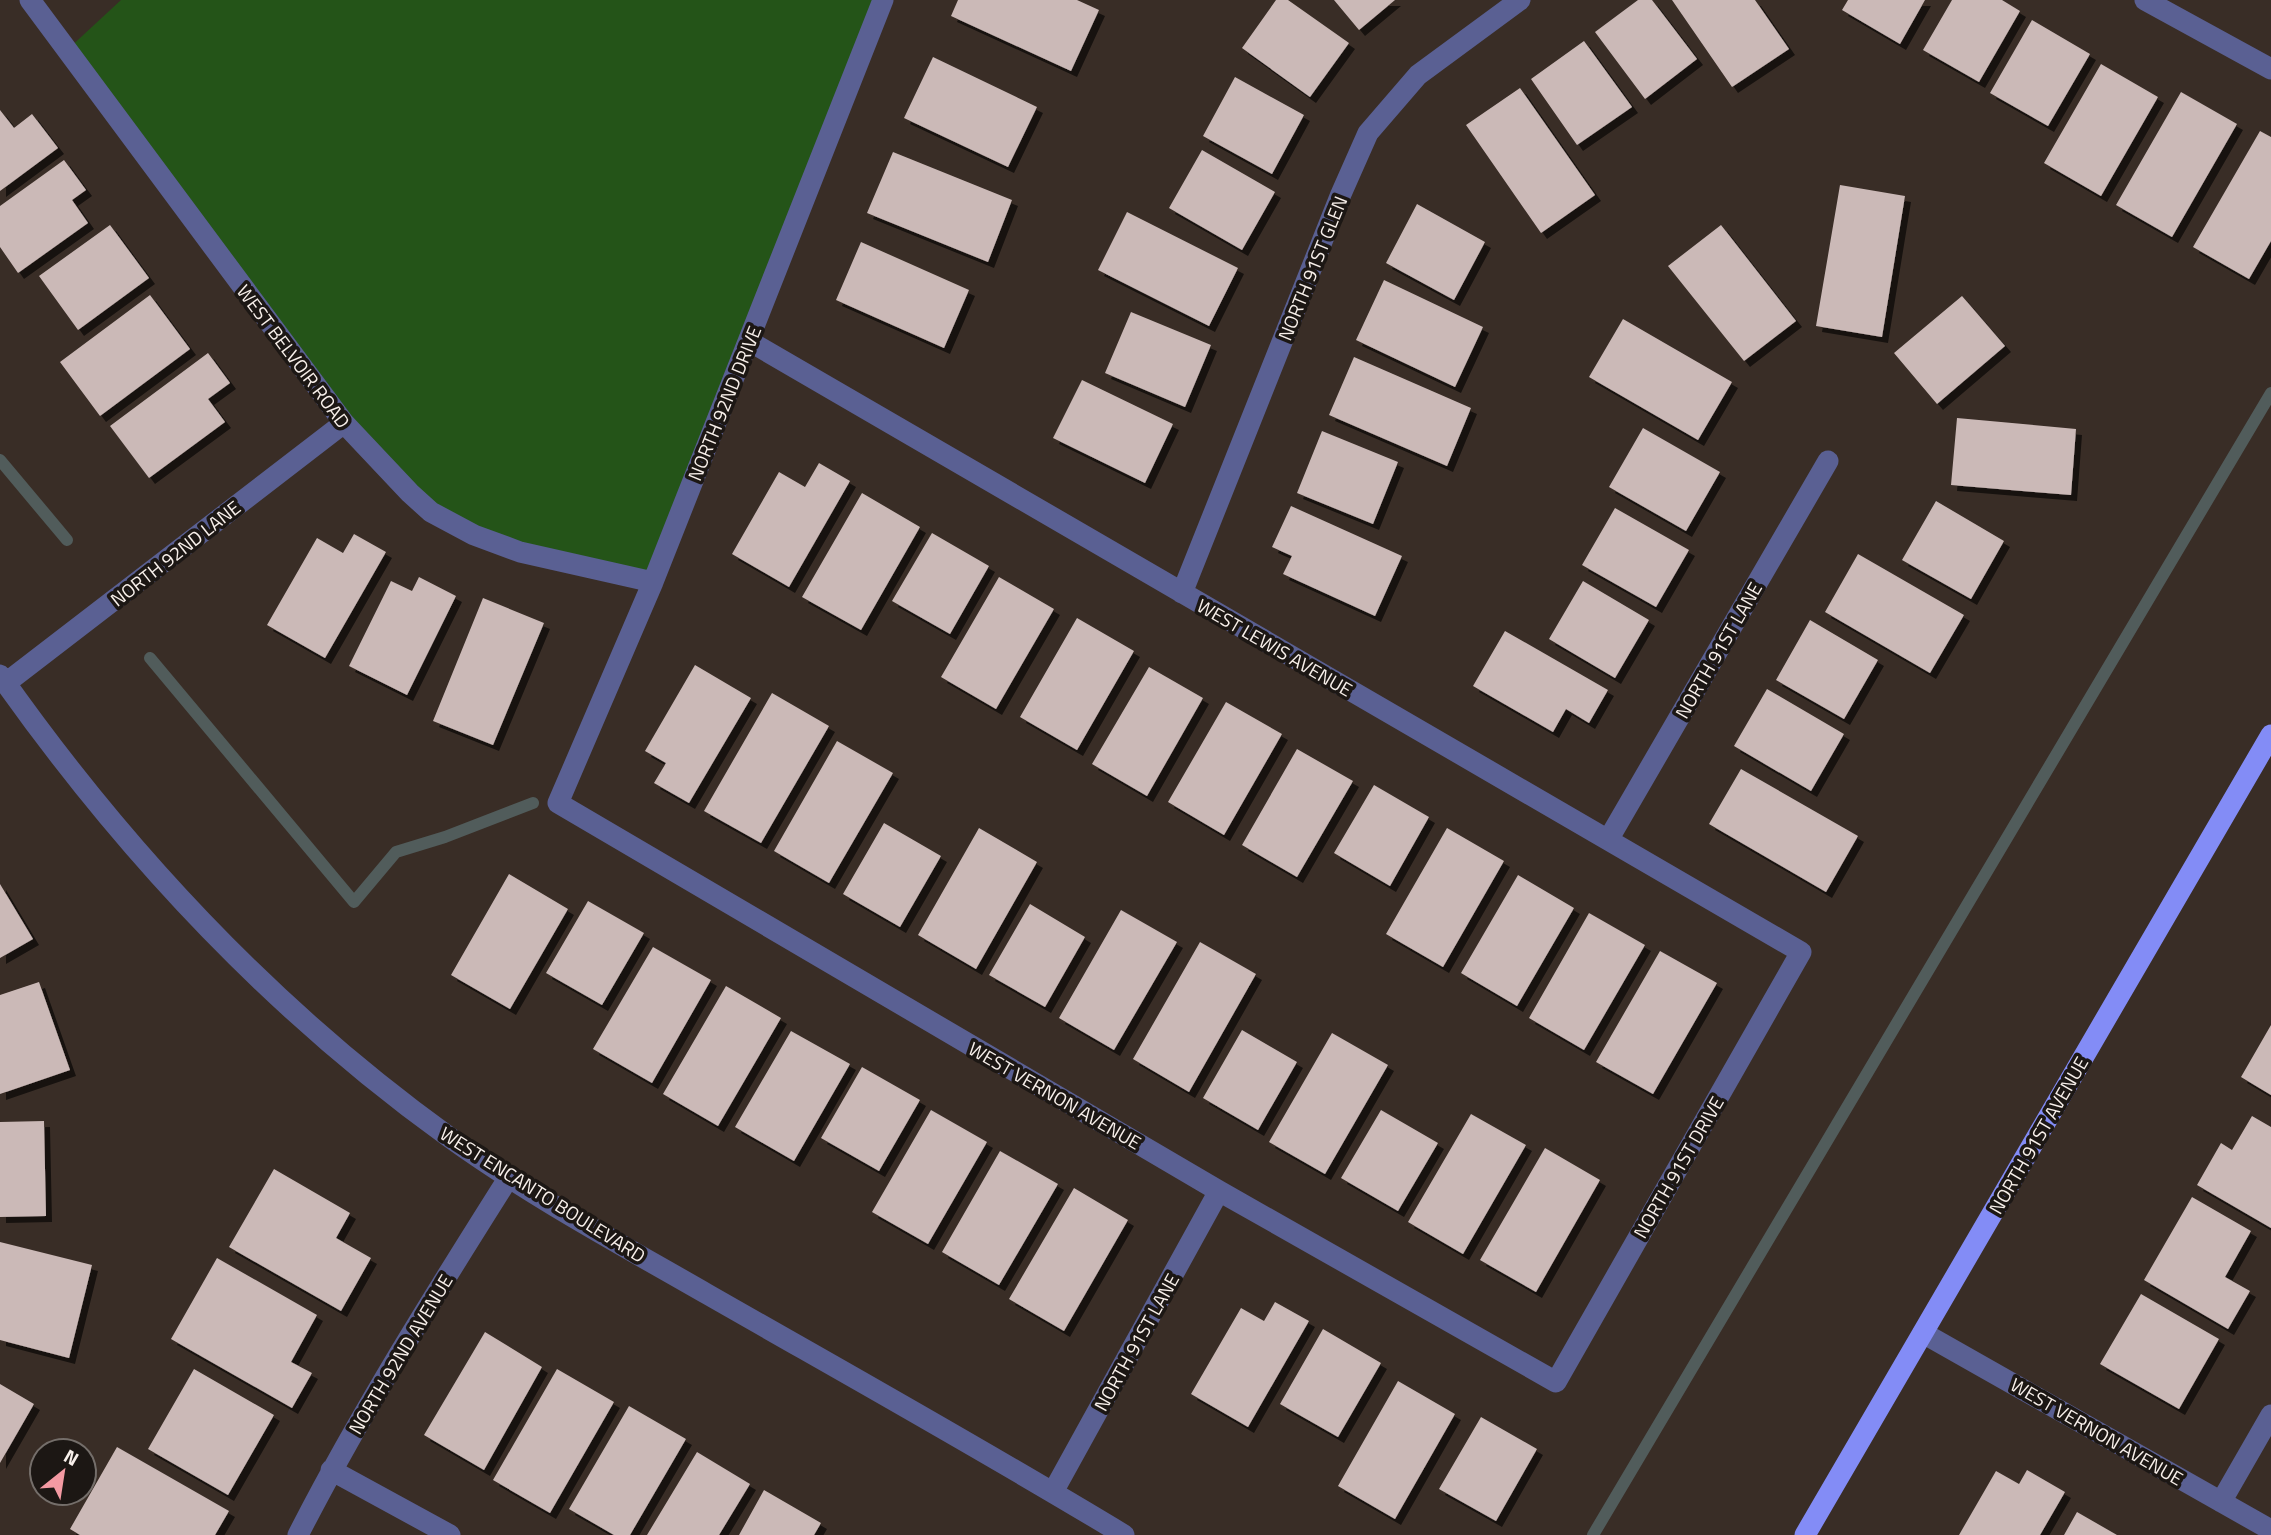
<svg xmlns="http://www.w3.org/2000/svg" width="2271" height="1535" viewBox="0 0 2271 1535" font-family="'Titillium Web',sans-serif">
<style>
.green{fill:#245418}
.lines{fill:none;stroke-linecap:round;stroke-linejoin:round}
.stream{stroke:#515c5b;stroke-width:12}
.building{fill:#cbb9b7;filter:url(#shadow)}
.minor{stroke:#5a6093;stroke-width:21}
.major{stroke:#838cf6;stroke-width:21}
.labels{text-anchor:middle;dominant-baseline:central;stroke-width:7;stroke-linejoin:round;paint-order:stroke}
.street-label{font-size:19px;fill:#f8f0eb;stroke:#1c1714}
</style>
<defs>
<filter id="shadow"><feDropShadow dx="6" dy="6" stdDeviation="0" flood-color="#0009"/></filter>
</defs>
<rect width="100%" height="100%" fill="#392d26"/>
<path class="green" d="M121 0H883L653 582 520 552 410 493 67 50Z"/>
<g class="lines">
<path class="stream" d="M0 460 67 540
M150 658 354 902 396 852 445 837 533 803
M1593 1535 2271 393"/>
</g>
<path class="building" d="M958 0H1077L1099 10 1071 71 951 16Z
M1276 0H1288L1349 43 1310 97 1242 48Z
M1334 0H1395L1359 30Z
M1638 0H1652L1697 59 1645 99 1595 32Z
M1672 0H1755L1789 49 1732 87Z
M1848 0H1925L1900 44 1842 10Z
M1952 0H2002L2020 11 1979 82 1923 50Z
M2032 20 2090 54 2048 126 1990 93Z
M1584 41 1632 107 1577 145 1531 79Z
M933 57 1037 107 1008 167 904 118Z
M2101 64 2158 97 2101 196 2044 163Z
M1235 77 1304 115 1272 174 1203 136Z
M1520 88 1595 195 1541 233 1466 125Z
M2181 92 2237 124 2172 237 2116 205Z
M0 110 14 128 32 114 58 148 0 191Z
M2260 131 2271 137V241L2249 279 2193 247Z
M1202 150 1275 192 1242 250 1169 208Z
M893 152 1012 200 988 262 867 213Z
M64 160 86 190 72 200 88 223 18 273 0 247V206Z
M1840 185 1905 196 1882 337 1816 326Z
M1417 204 1485 242 1454 300 1386 263Z
M1127 212 1238 268 1209 326 1098 270Z
M110 225 149 278 78 330 39 276Z
M1721 225 1796 321 1744 361 1668 266Z
M861 242 969 290 944 348 836 300Z
M1384 280 1483 327 1455 387 1356 340Z
M150 295 190 349 100 416 60 362Z
M1962 296 2005 346 1937 404 1894 353Z
M1131 312 1211 345 1185 407 1105 373Z
M1623 319 1732 382 1698 440 1589 377Z
M208 353 230 383 208 399 225 422 149 478 110 426Z
M1354 357 1471 408 1447 466 1329 415Z
M1082 380 1173 424 1145 483 1053 438Z
M1957 418 2076 429 2071 495 1951 485Z
M1643 428 1720 472 1686 531 1609 487Z
M1322 431 1398 462 1373 524 1297 493Z
M819 463 850 481 789 587 732 554 779 472 805 487Z
M862 493 920 527 861 630 802 597Z
M1936 501 2004 541 1971 599 1902 560Z
M1291 506 1402 556 1375 616 1283 574 1292 556 1272 547Z
M1615 508 1689 550 1656 607 1582 565Z
M932 533 989 566 950 634 892 601Z
M354 534 386 552 325 658 267 625 317 538 343 553Z
M1858 554 1964 615 1930 673 1825 612Z
M419 577 456 596 407 695 349 666 391 581 412 591Z
M999 577 1054 609 996 709 941 677Z
M1583 581 1649 620 1615 678 1549 639Z
M483 598 544 623 493 745 433 721Z
M1077 618 1134 651 1077 750 1020 717Z
M1810 620 1878 660 1844 719 1776 680Z
M1505 631 1608 690 1589 723 1566 709 1553 732 1473 686Z
M695 665 751 698 689 803 654 783 666 763 645 751Z
M1149 667 1203 698 1147 796 1092 764Z
M1767 689 1844 734 1811 791 1734 746Z
M772 693 829 726 761 843 704 811Z
M1226 702 1282 734 1224 835 1168 802Z
M837 741 893 773 829 883 774 851Z
M1297 749 1353 781 1297 877 1242 845Z
M1741 769 1858 836 1826 892 1709 824Z
M1374 785 1429 817 1390 886 1334 853Z
M884 823 941 856 900 927 843 894Z
M979 828 1037 862 976 969 918 935Z
M1447 828 1504 861 1443 967 1386 934Z
M509 874 568 909 510 1009 451 975Z
M1518 875 1574 908 1517 1006 1461 973Z
M0 884 33 939 0 958Z
M588 901 644 933 602 1005 546 973Z
M1030 904 1085 937 1045 1007 989 975Z
M1121 910 1177 942 1114 1050 1059 1018Z
M1589 913 1645 945 1584 1050 1529 1018Z
M1200 942 1256 974 1189 1092 1133 1059Z
M653 947 711 980 652 1083 593 1049Z
M1660 951 1717 983 1653 1094 1596 1062Z
M39 982 70 1070 0 1094V995Z
M726 986 781 1018 718 1126 663 1094Z
M2271 1025V1095L2241 1077Z
M1242 1030 1297 1062 1258 1130 1203 1098Z
M791 1031 850 1064 794 1161 735 1127Z
M1332 1033 1388 1065 1325 1174 1269 1142Z
M862 1067 920 1100 879 1171 821 1138Z
M931 1110 987 1142 928 1244 872 1212Z
M1381 1110 1438 1143 1398 1211 1341 1178Z
M1471 1114 1526 1145 1463 1254 1408 1222Z
M2252 1116 2271 1127V1228L2197 1185 2221 1143 2232 1150Z
M44 1121 46 1216 0 1217V1122Z
M1545 1148 1600 1180 1536 1292 1480 1260Z
M1000 1151 1058 1184 999 1285 942 1252Z
M274 1169 350 1213 336 1238 371 1258 341 1311 229 1247Z
M1074 1188 1128 1220 1064 1331 1009 1299Z
M2192 1197 2251 1231 2225 1277 2250 1291 2228 1329 2144 1280Z
M0 1242 92 1265 69 1358 0 1340Z
M217 1258 317 1315 291 1362 312 1373 292 1408 171 1339Z
M2141 1294 2219 1339 2179 1409 2100 1364Z
M1275 1302 1309 1321 1248 1427 1191 1394 1241 1308 1264 1321Z
M1323 1329 1381 1363 1338 1437 1280 1404Z
M485 1332 542 1367 484 1470 424 1435Z
M194 1369 274 1415 228 1495 148 1449Z
M557 1369 614 1402 550 1513 493 1480Z
M1398 1381 1455 1414 1395 1519 1338 1486Z
M0 1384 34 1404 0 1463Z
M629 1406 686 1439 630 1535H614L569 1509Z
M1481 1417 1537 1449 1496 1521 1439 1489Z
M117 1447 229 1511 215 1535H80L70 1529Z
M697 1452 750 1484 719 1535H647Z
M2027 1470 2065 1492 2040 1535H1959L1996 1471 2019 1484Z
M764 1490 821 1523 814 1535H739Z
M2077 1512 2117 1535H2064Z"/>
<g class="lines">
<path class="minor" d="M30 0 344 423 410 493 431 512 474 535 520 552 653 582
M2145 0 2271 69
M749 341 1801 952 1556 1382 1219 1191 558 803 653 582 883 0
M1182 593 1341 194 1368 133 1418 75 1520 0
M0 675C124 851 274 1011 449 1137 531 1196 620 1244 707 1294 847 1374 987 1452 1124 1535
M6 683 344 423
M1608 840 1828 461
M1923 1333 2271 1530
M331 1470 450 1535
M1053 1492 1219 1191
M2221 1502 2271 1415
M298 1535C361 1412 435 1294 509 1177"/>
<path class="major" d="M1805 1535 2271 735"/>
</g>
<g class="labels">
<g class="street-label">
<text transform="translate(1312 268) rotate(-68)">NORTH 91ST GLEN</text>
<text transform="translate(294 356) rotate(53)">WEST BELVOIR ROAD</text>
<text transform="translate(724 403) rotate(-68)">NORTH 92ND DRIVE</text>
<text transform="translate(175 553) rotate(-38)">NORTH 92ND LANE</text>
<text transform="translate(1275 647) rotate(30)">WEST LEWIS AVENUE</text>
<text transform="translate(1718 650) rotate(-60)">NORTH 91ST LANE</text>
<text transform="translate(1055 1095) rotate(30)">WEST VERNON AVENUE</text>
<text transform="translate(2038 1135) rotate(-60)">NORTH 91ST AVENUE</text>
<text transform="translate(1678 1167) rotate(-60)">NORTH 91ST DRIVE</text>
<text transform="translate(543 1194) rotate(32)">WEST ENCANTO BOULEVARD</text>
<text transform="translate(1136 1342) rotate(-61)">NORTH 91ST LANE</text>
<text transform="translate(400 1354) rotate(-59)">NORTH 92ND AVENUE</text>
<text transform="translate(2097 1431) rotate(30)">WEST VERNON AVENUE</text>
</g>
</g>
<g transform="translate(63 1472) rotate(30)"><circle r="33" fill="#1c1714" stroke="#746e6a" stroke-width="2"/>
<path d="M0-5L12 26L0 18L-12 26Z" fill="#f49aa3"/>
<text y="-10" font-size="19" font-weight="bold" text-anchor="middle" fill="#f8f0eb">N</text>
</g>
</svg>
